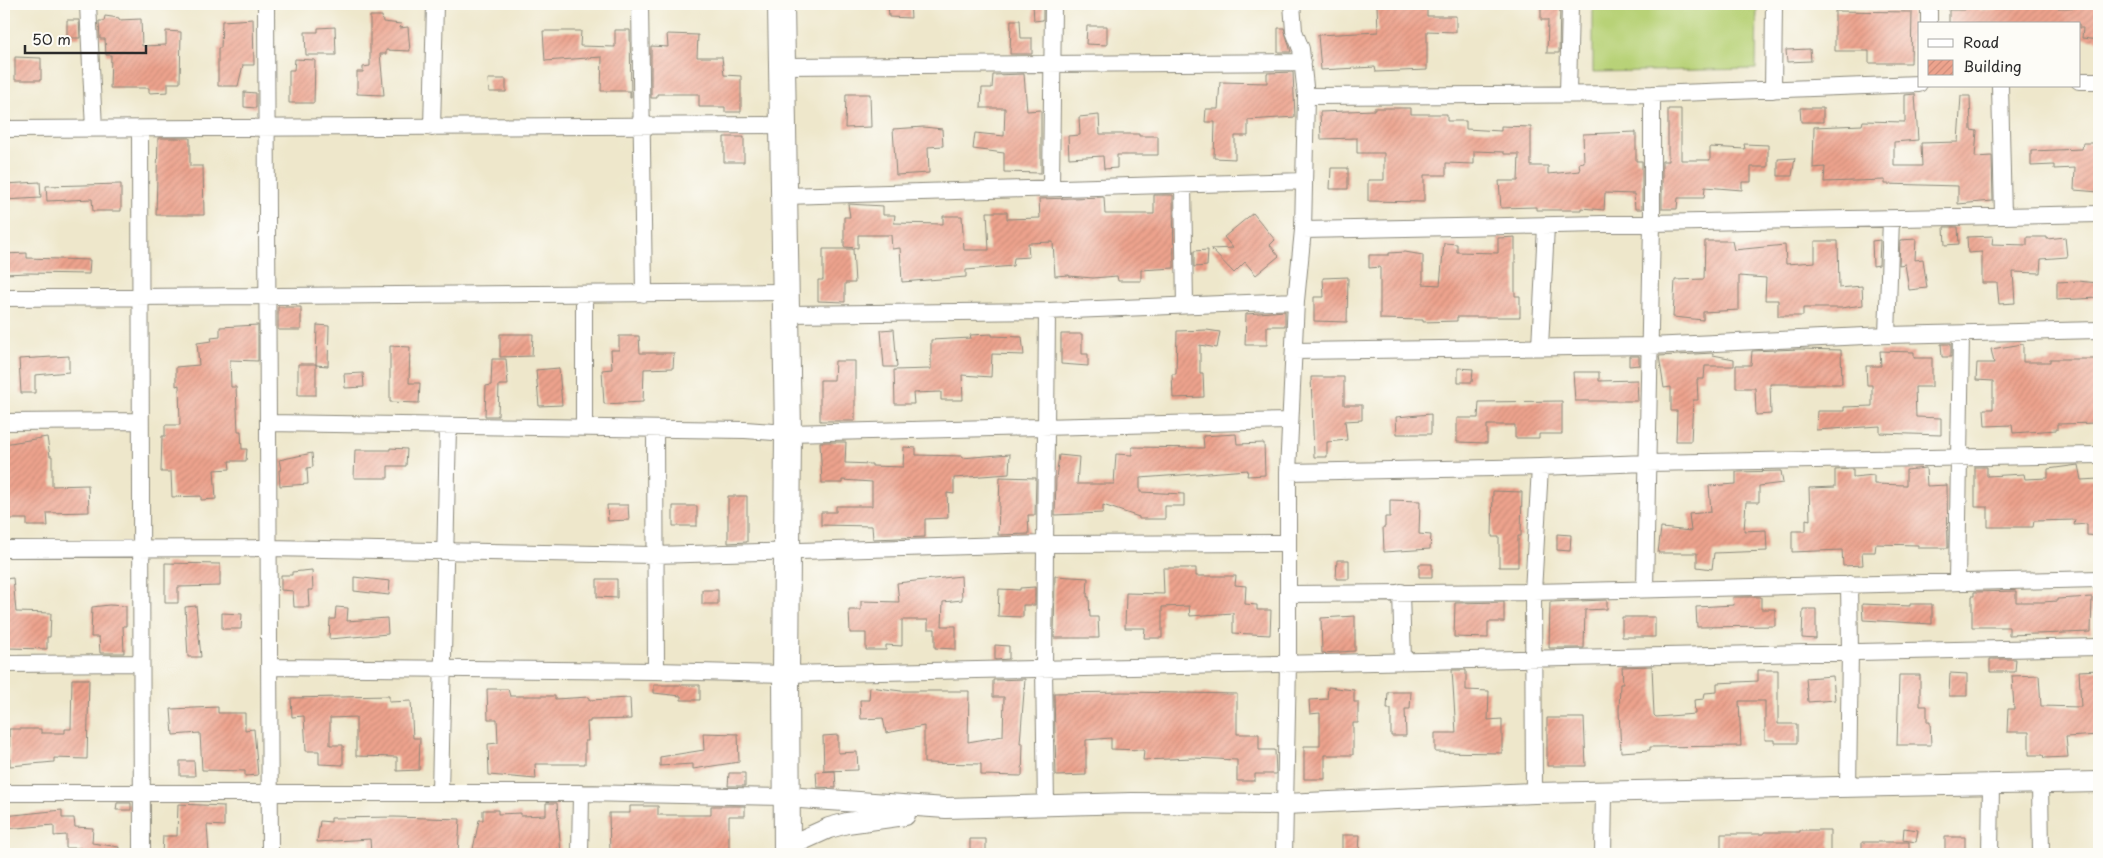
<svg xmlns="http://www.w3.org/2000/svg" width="2103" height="858" viewBox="0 0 2103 858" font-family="'Playpen Sans',sans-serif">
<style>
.grass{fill:#b8d277;stroke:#727e51}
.building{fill:url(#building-hatch)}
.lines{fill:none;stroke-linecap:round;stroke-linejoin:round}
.minor-casing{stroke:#8c897b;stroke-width:18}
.tertiary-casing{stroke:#8c897b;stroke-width:22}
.trunk-casing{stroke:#8c897b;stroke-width:28}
.minor{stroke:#fff;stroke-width:16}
.tertiary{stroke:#fff;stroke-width:20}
.trunk{stroke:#fff;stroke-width:26}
</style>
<defs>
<pattern id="building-hatch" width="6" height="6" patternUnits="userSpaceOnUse" patternTransform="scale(1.25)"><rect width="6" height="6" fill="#eda38d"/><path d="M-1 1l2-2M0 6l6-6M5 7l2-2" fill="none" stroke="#cb8c7a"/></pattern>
</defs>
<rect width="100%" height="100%" fill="#fdfcf7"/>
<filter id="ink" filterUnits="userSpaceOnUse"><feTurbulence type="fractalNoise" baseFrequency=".02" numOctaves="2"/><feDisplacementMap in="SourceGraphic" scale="10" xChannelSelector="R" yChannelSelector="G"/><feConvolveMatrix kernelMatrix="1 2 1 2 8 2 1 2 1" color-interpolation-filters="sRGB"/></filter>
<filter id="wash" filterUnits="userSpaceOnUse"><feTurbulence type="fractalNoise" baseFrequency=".0096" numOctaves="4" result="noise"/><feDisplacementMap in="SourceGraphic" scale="20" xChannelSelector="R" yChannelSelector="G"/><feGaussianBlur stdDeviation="1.12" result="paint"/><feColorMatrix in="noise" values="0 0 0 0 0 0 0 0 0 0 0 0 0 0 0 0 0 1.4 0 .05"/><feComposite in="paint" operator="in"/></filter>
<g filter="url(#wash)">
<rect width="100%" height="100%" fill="#eee7cb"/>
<path class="grass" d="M1593 4H1757L1756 69 1593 72Z"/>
<g id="blocks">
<path class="building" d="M888 4H910L911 18 889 17Z
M1033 4H1043V20L1034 21Z
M1427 4V16H1456V32L1427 31V70L1376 72 1375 67 1321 70 1318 35 1378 32 1377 5Z
M1541 4H1560L1559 53H1547L1548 20H1541Z
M1965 4H1980V10L2024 7V4H2059L2058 8 2099 7V40L2082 38 2083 28H2079V24H1949V10H1965Z
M1835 11 1912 12 1911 63H1869V51H1835Z
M105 16 119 18V20L141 19 142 46 166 45V31L181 32 180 83H168V92L149 93V88H110L111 55H106L105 39H100L99 21H104Z
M370 16H382L383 22 401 24 400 28 408 27 410 51 386 50V54H380L384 95 357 94V72H363V67L370 66Z
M253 19 254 65H243L238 86H218V48H221L222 21Z
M67 20H79L80 38H67Z
M1011 20H1020L1021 38H1032V54H1010Z
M1087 26H1107V45L1086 44Z
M335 27 336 55H306L305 32H318V28Z
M1278 28H1284L1291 52H1278Z
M615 30H630L631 98H630V91H601L602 57 545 61 543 31H581L580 46 615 47Z
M667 34 698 35 697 57H722L724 75 741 76V112H725V107H699V94H657V98H651V46L668 47Z
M1810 49 1811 61 1787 62 1786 50Z
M15 57 41 58V80H15Z
M295 59 315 60 314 103H289V70H294Z
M1293 72 1295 117 1248 120V136H1235V159L1214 158 1215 122H1205L1206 109H1218L1220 82 1267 83V73Z
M1024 74 1027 111 1041 110V173L1004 172V153L973 149 975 133 1004 136 1005 108H981L982 88H992L993 75Z
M488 79H506V92H489Z
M244 92 256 93V108L244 107Z
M846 94H870L871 127 845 128Z
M1915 94 1918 140 1894 142V166H1922L1921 143 1958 142 1961 96H1970L1971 130 1977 131 1975 157 1992 156 1993 201 1958 204V186L1885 184V180L1824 182 1825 167 1813 168 1814 127 1862 125 1863 121 1905 122V95Z
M1374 108H1411V114H1447V121H1466V129L1501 131V126L1531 127V166H1548V174L1580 171 1579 163 1584 162 1583 134 1636 132V161H1642V209H1635L1634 194 1605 193 1604 210 1581 208V210H1536V207L1501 208 1499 181H1518L1519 154H1504V152L1474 151V164L1446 163V175H1424V202L1368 201V180H1384V153H1357V138L1321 139 1320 112 1374 110Z
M1800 108H1823V122H1801Z
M1668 109H1681V160H1710V147L1745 149 1744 144 1768 145V167H1751V182H1742V190L1705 187 1704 198H1678L1677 209H1662V161H1668Z
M1099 115 1100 134H1139V136H1158V155H1117V168L1104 169 1103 156 1069 158 1068 136 1080 135 1079 117Z
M924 127 942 129 943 146 928 147 929 173 896 175 893 129Z
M724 137H744V162H724Z
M158 138H190V166H203L204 215H156Z
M2083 143H2099V192L2074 190 2075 168 2054 169V165L2031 166V151L2082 149Z
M1795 158 1792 176H1778V159Z
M1331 168H1348V189H1330Z
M40 182 41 198 4 200V184Z
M121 184V211H93L92 199 47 201 46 186Z
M1154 195H1173L1174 268 1141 270V281H1118L1117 276 1093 278 1069 276V275L1055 276 1053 242 1028 243 1029 257 1014 258 1013 266 966 270V277L902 282 900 248 892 249 891 235H858V248L844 247V217H850L848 204 883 206V215H895L894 223 943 224V216H962L964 250H989L987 212H1007V219L1040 218 1039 199 1104 197 1105 214H1154Z
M1253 213 1275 240 1270 245 1279 256 1256 275 1245 262 1234 273 1211 249 1233 248 1224 237Z
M1944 227H1958L1959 244 1945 245Z
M1993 236 1992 244 2027 245V237H2047V239L2065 237 2067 257 2041 259 2040 273 2013 272 2015 303 1999 304 1997 283H1982V252L1968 253 1967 237Z
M1515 237V296H1520V317H1457V321L1423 322V320L1380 319V267L1369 268V255H1389V253L1405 252 1423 255V284L1440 285 1444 243 1457 244V252L1498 253V238Z
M1916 239 1915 260 1923 259 1927 288 1909 290 1905 264 1899 265 1900 240Z
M1880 240 1879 265 1873 266 1872 241Z
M1705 241H1732L1734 250 1785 245 1786 264 1815 262V241H1838L1839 288 1862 286 1863 305 1841 308H1803V316H1778V300H1765L1766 278 1739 276V310L1703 312V320L1673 317 1675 280 1704 279Z
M823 249H853L855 283H845V302L818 301V280H823Z
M1208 250 1207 266 1194 267V251Z
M27 253V258L90 260 89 274 28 273 4 274V254Z
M1348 277 1347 322 1314 321V297H1324L1323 278Z
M2077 281 2099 283V298L2057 300V282Z
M278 307H301V330H278Z
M1285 311V326H1267V345H1245L1246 314Z
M258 325V361L230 360 231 387H236L238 431H241L242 449H247L246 461H229L230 469 214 470 216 499 201 500V496L172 497 171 472H161L162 436H165V425H180L179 385 176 386V367L199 365 197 343 212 341 211 338 220 337V327Z
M317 325 329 326 328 366 316 365Z
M894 329 897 367H884L881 330Z
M1207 330 1220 332 1217 348 1200 345V373H1203L1204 397 1173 398 1172 374H1176L1177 331Z
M500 334H533L532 356 500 357Z
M992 334V336L1022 337 1024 355 992 354 991 377 962 375 963 400H941V392L913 393 914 404H895L894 370 931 369V340L971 338 970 335Z
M1061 334H1082V354H1088V366L1061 364Z
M619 336H639L640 353H674L673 368 644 369 643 402 604 404 602 370 612 369 611 350H619Z
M1941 344H1951V357H1942Z
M2023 344V362H2050V359H2099V378H2098L2099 423 2057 424V430L2013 433 2012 425 1985 426 1984 409H1993V381L1976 380 1977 363H1994L1991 349Z
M390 346 410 347 409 383H420L419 403 390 402Z
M1799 349 1841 350 1842 384H1770L1771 414 1756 415 1755 388H1736V365H1751L1752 351Z
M1880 351 1914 352V358H1932V387H1915L1916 417 1941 418V435L1880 433V426L1816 430 1817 411H1844V407L1872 406V385H1867L1866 366H1881Z
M1713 353V355L1734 359V366H1705L1704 379H1697L1698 400H1693L1691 441H1676L1677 411H1671V387L1664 388 1659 356Z
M69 356V372L35 375V393H21L19 359Z
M1629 356H1639V365L1629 366Z
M492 359H506L508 385H499L498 416H485L486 386 491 385Z
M835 361H855V421H820V380H834Z
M298 364H316V395H298Z
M559 368 562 405 539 406 536 370Z
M1458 368 1473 369 1472 382H1458Z
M1573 372H1599V381L1637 380 1638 401H1575Z
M363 373 364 387 345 388 344 374Z
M1311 377H1344V405H1362V420L1345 421 1347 440 1327 442V457H1314Z
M1562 401V434H1539V438H1515V425H1487V443L1457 442V418H1478L1479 402Z
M1431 414V434H1397L1396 417Z
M1236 434 1237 444 1264 443 1265 475 1247 476 1248 470 1140 478V492L1184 494V506H1165V519H1139V517L1103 505V513L1055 515 1056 478 1059 455 1079 457 1077 484H1114L1116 454 1132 455V447L1204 448 1203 436Z
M47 437 50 456H52V486L88 485 89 512 47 513 48 526H27V519H4V444Z
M820 442H846L845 463 872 464V466L903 467 904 447 916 448V455L962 456V458L1010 454 1009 474 954 478V494L947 493 948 518 925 519V537L873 539 872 526 821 525V512H836V506H872V482L842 480V483H822Z
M390 448 407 449 406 466H388V478H354L355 450H390Z
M312 453 313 467 307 468 308 484 280 486 279 470H281L279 460Z
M2078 465 2081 480 2099 479V536L2087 535V524L2074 525 2075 520 2034 521 2033 527H1988V507H1975V467H1987V476L2024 474 2025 479 2048 478V469Z
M1926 468 1927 486 1947 485 1948 548H1918V545L1876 544 1875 552H1862L1863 565 1843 566 1842 550 1792 552V531H1806V519L1810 520 1809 488 1835 487V470L1853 469V477L1874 475V484L1906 485V470Z
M1781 471 1783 483 1759 486V502H1746L1744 531 1766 530 1767 551 1714 553 1712 569 1697 567V553H1658L1661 528 1691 531 1689 514 1711 512 1709 486 1736 484V472Z
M1000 477 1036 478 1035 515H1028L1029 534 998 535Z
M1493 491 1522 492 1521 536H1518V567H1499V537H1492Z
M728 496H747V542L728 543Z
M1390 500 1420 501 1419 534 1431 535 1430 549 1384 552 1383 527H1385V517H1390Z
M607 505H628L629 520 608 521Z
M673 506H697V526H673Z
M1557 534 1571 535 1570 551 1557 550Z
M1337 560H1349V579H1336Z
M165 563 220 564V586L178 587V603H165Z
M1419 564H1432V577H1419Z
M1163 568H1196V576H1236L1235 585 1246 586 1245 604 1257 605V610H1271L1270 635 1233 633V613L1190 616 1189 606 1162 607V638H1144L1145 628H1125L1126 593 1164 594Z
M312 570 313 590H308L309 607H294L293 591 281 590V575H292V572Z
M961 576 962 600 943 602 942 626H956V649L935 648V629H928V620H902V646L886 645V650H866V633H850L849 610H861V601L899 602 897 583Z
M1055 576 1088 578 1087 597H1089L1090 617H1098L1099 638H1054Z
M354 577 390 581 389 595 354 591Z
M13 578 16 612 51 613 50 637H47V649L7 648V643H4V579Z
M597 579H617V598L597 597Z
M1035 587V605H1023V617L998 616 999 589 1020 590V588Z
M702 590H718V604H702Z
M2016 591V602H2043L2057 601V599L2092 597 2091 632 2009 635V627H1972V596H1974V592Z
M1733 597H1761V609H1775V626L1697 627 1696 607 1734 605Z
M1607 600V609L1585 610 1584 648H1549L1550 602Z
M1504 602V622H1488V638L1454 637 1455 603Z
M1862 604 1910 606V604H1932V624L1863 620Z
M109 605 126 606V626H123L124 653H100L99 637H91L92 607Z
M196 606 201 657H188L185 607Z
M336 607 348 608 347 621 387 618 388 634 329 639 330 619H335Z
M1803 609H1816V639L1802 638Z
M222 613 242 614 241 629H222Z
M1355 616V651L1322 653 1321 618Z
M1622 617H1655V637H1622Z
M995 645 1009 646V659L995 660Z
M1990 659H2016L2015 672H1990Z
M1652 666 1654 715 1656 717 1695 714 1694 700 1704 699 1705 693 1717 692V683L1758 681V670H1778V724H1797V743H1774V740H1765V701H1739L1741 746 1650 747V750L1621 752 1619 711 1620 684H1623L1622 667Z
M1452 670H1466V690L1489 691 1488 720 1502 719V753L1435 752V733H1456Z
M2099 670V735L2066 737 2068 757 2044 758 2043 755H2029V732H2007L2008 709H2014L2012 676 2039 675 2041 706 2081 707 2079 671Z
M1950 673 1967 674V696H1949Z
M1899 675H1920V706H1927V722H1930L1931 745H1897Z
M1833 676 1835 700 1808 702 1806 678Z
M72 679H89L87 759 54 758V762L10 766 9 729H41V733H65V729H71Z
M1025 679 1020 743H1023L1022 776 981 775V764L924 763V726L886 733 883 718 861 719 860 700H869L870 687 901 691H969L968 742 1003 736 1004 697H993V680Z
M654 685H700V700H681V696L654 693Z
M1328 687 1354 690V702H1358V723H1353V755H1325V779H1304V746H1320V713L1310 714 1309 700 1327 699Z
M487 689H508L510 696H555V699L589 697V700L630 698 631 719 590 720V722H587L588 741H585V764H535L536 779 489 775 488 744 498 743 497 719H488Z
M1123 692 1237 694V734H1259V750H1275L1276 774H1255V781H1237V760L1193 758 1143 760 1144 750 1111 749V738L1086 740V775L1056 776 1054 693Z
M1388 692H1411L1410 709H1405L1406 736H1391V709H1387Z
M389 696V702L411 701 413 738H420L419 770 397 771V757L356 756V717L330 718V745H343V765L319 764V751H306L304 716 292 717 291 698Z
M218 707V713H245V730L254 729 258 775 245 776V771L202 770 200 733 173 735 171 709Z
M1547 718H1584L1586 766H1547Z
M703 733 738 734 739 762 693 769V764L660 766V757L704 750Z
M838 735V753L857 752 858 770 824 771 823 736Z
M180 761H194L195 776H180Z
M835 771 836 788 817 787 816 772Z
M729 773H745V786H728Z
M117 803H131V810H116Z
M546 803H557L561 854H497V849H473L479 820H483V810H498V814L521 813V816L546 815Z
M178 804 224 806V826L207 825 209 854H162L163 836H177Z
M630 806H658V815H711V806H745V816H729V850H703V854H675V852L610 854 609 813H630Z
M62 810V818H74L75 827 93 828 92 843 119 847 118 854H80L81 848H66V835L54 836V825L4 829V816Z
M394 817 460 819 458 854H371L370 839 317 842 320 821 331 822V818Z
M1904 828 1918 830 1916 842 1903 840Z
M1800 830H1830V854H1721V834H1764V832H1800Z
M1342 835H1360L1359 853H1342Z
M1945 837H1965V854H1945Z
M970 839H986V854H970Z
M1862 842H1909V854H1862Z"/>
</g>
</g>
<g filter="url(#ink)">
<use href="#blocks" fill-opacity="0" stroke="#8c897b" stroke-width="1"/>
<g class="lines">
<defs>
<path id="minor" d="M88 4 94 129
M266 4 270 854
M640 4 644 294
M1929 24V4
M782 66 1303 62
M2079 81H2099
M2000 86 2003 216
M1773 90 1774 4
M1568 94 1570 4
M1306 96 1652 94 1919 84
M432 128 435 4
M4 129 783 125
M140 129 142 854
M1183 186 1185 305
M1051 188 1053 4
M785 196 1304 181
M1303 230 2099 214
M4 298 787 292
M787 314 1047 311 1296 301
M1887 335 1891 219
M1540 347 1546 226
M1294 351 1650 346 1887 335 2099 330
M4 422 140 421
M268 423 745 430 788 433 1290 421
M584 428V294
M1288 472 1540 467 1647 463 2099 455
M4 549 268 548 654 555 1046 544 1287 543
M1957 582 1961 334
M1645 589 1652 222V94
M1401 592 1403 661
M1288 594 1533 592 2099 579
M4 664 141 663
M269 667 656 671 655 429
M656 671 786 674 2099 647
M2040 783 2041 854
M1848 787 1850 651 1849 584
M4 793H581L786 797
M440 793 448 426
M1534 793 1533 592 1540 467
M1046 806 1044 669 1047 311
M580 854 581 793
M1284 854 1288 663V472L1296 301 1303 230 1306 96 1301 49 1294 31 1292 4
M1603 854 1604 793
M1990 854 1991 785"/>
<path id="tertiary" d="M786 797 946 808 1132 803 1285 804 1534 793 2099 782
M787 847 829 828 847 823 905 815"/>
<path id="trunk" d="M781 4 788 433 786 674 787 854"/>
</defs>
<use href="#minor" class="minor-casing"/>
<use href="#tertiary" class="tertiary-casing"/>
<use href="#trunk" class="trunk-casing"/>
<use href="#minor" class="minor"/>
<use href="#tertiary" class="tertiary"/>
<use href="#trunk" class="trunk"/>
</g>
</g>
<rect width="2103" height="858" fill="none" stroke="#fdfcf7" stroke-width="20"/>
<rect x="1918" y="22" width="162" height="65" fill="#fdfcf7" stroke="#a9a8a5"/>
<rect x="1928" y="39" width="25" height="8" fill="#ffffff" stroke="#a9a8a5"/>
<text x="1963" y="48" font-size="15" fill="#2b2b2b">Road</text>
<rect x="1928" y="60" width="25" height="15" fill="url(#building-hatch)" stroke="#a9a8a5"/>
<text x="1963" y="72" font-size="15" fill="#2b2b2b">Building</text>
<path d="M25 45v8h121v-8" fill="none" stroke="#2b2b2b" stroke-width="2.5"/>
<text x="32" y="45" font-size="15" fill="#2b2b2b" stroke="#fdfcf7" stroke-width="4" paint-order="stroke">50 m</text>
</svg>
